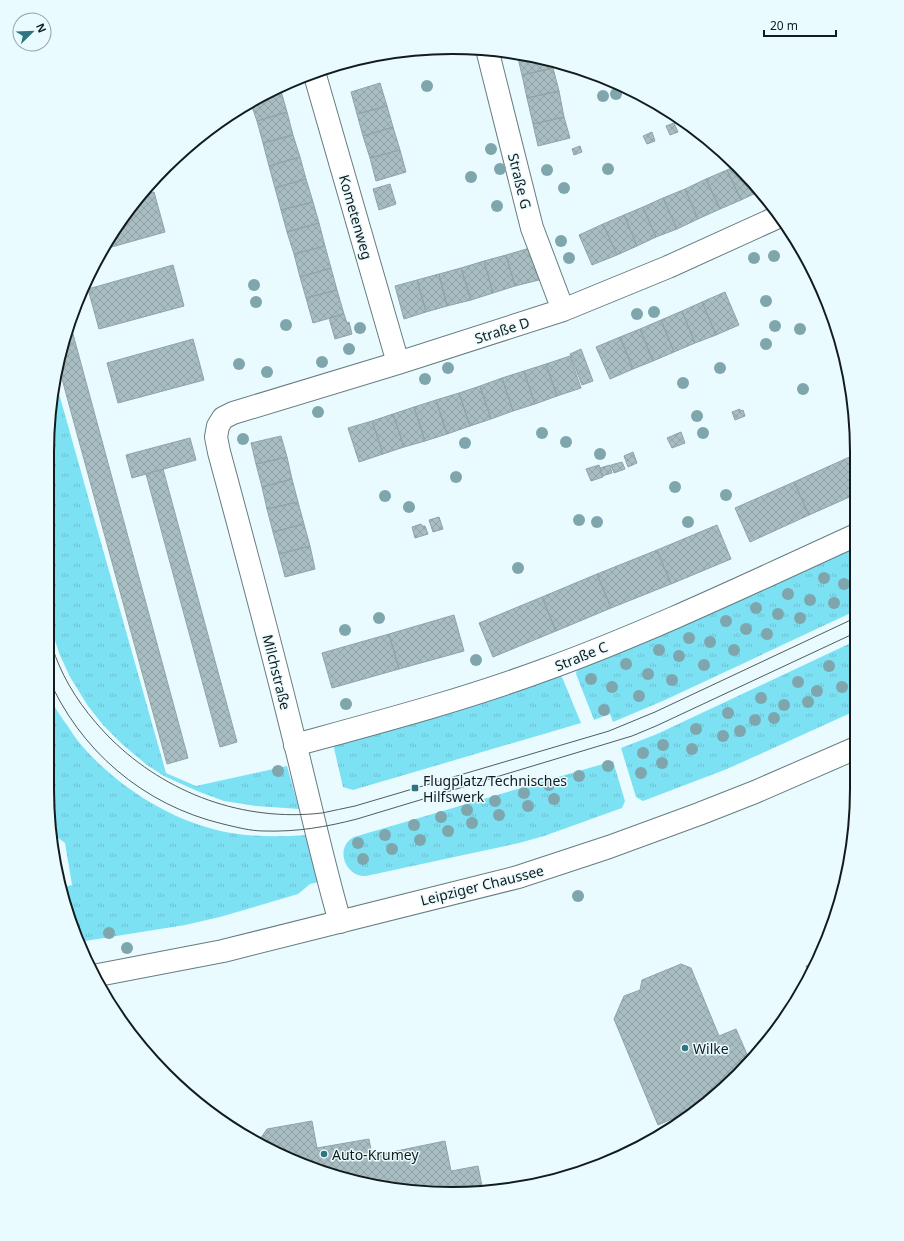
<svg xmlns="http://www.w3.org/2000/svg" width="904" height="1241" viewBox="0 0 904 1241" font-family="'Noto Sans',sans-serif">
<style>
.grass{fill:url(#grass-tufts)}
.building{fill:url(#building-cross-hatch);stroke:#8fa4a8}
.lines{fill:none;stroke-linecap:round;stroke-linejoin:round}
.street-casing{stroke:#687c81;stroke-width:24}
.secondary-casing{stroke:#687c81;stroke-width:24}
.street{stroke:#fff;stroke-width:22}
.secondary{stroke:#fff;stroke-width:22}
.tram{stroke:#515c5e;stroke-width:1}
.tree{fill:#7fa6ad}
.poi-dot{fill:#2e7481;stroke:#e9fbfe;stroke-width:1.5}
.labels{text-anchor:middle;dominant-baseline:central;stroke-width:3;stroke-linejoin:round;paint-order:stroke}
.street-label{font-size:14px;fill:#131b1c;stroke:#e9fbfe}
.poi-label{font-size:14px;fill:#131b1c;stroke:#e9fbfe;text-anchor:start}
.rim{fill:none;stroke:#131b1c;stroke-width:2}
</style>
<defs>
<pattern id="grass-tufts" width="24" height="20" patternUnits="userSpaceOnUse"><rect width="24" height="20" fill="#7de1f4"/><path d="M3 7l-1-3M5 7V3M7 7l1-3M15 17l-1-3M17 17v-4M19 17l1-3" fill="none" stroke="#6bc0d1"/></pattern>
<pattern id="building-cross-hatch" width="8" height="8" patternUnits="userSpaceOnUse"><rect width="8" height="8" fill="#a8bdc2"/><path d="M0 0l8 8M0 8l8-8" fill="none" stroke="#90a2a6"/></pattern>
</defs>
<rect width="100%" height="100%" fill="#e9fbfe"/>
<path class="grass" d="M54 376 166 773 196 786 287 766 299 809 256 806 224 801 197 791 164 776 147 765 123 745 103 725 88 706 70 677 59 653 47 615V452Z
M854 547 855 611 665 700 613 722 610 714 594 720 576 674 577 669 660 636Z
M855 641V711L727 769 643 801 636 797 621 748 657 734Z
M559 674 562 677 581 723 353 790 343 787 333 744Z
M47 692C51 702 58 712 64 721 69 727 73 735 78 741 115 786 173 823 231 833 256 837 281 837 306 835L319 882 310 884 298 894 220 917 185 925 79 942 61 894 60 888 72 885 65 843 53 834 47 789Z
M613 761 625 801 622 808 544 836 519 843 366 876C345 877 334 847 354 837Z"/>
<path class="building" d="M517 54 552 60 553 68 522 75Z
M553 68 559 91 527 98 522 75Z
M380 83 387 106 357 114 351 92Z
M280 88 281 91 258 98Z
M281 91 287 112 257 121 250 101Z
M559 91 564 117 533 124 527 98Z
M387 106 393 127 363 136 357 114Z
M287 112 293 135 263 143 257 121Z
M564 117 570 138 538 146 533 124Z
M674 123 678 132 670 135 666 126Z
M393 127 400 150 370 158 363 136Z
M652 132 655 141 647 144 643 136Z
M293 135 300 157 269 166 263 143Z
M580 146 582 152 574 155 572 149Z
M400 150 406 172 376 181 370 158Z
M300 157 306 179 275 188 269 166Z
M736 166 757 185 760 191 741 200 727 170Z
M727 170 741 200 720 209 706 179Z
M306 179 313 202 281 210 275 188Z
M706 179 720 209 698 219 685 189Z
M390 184 396 204 379 210 373 189Z
M685 189 698 219 677 229 663 198Z
M154 192 165 232 101 250 140 196Z
M663 198 677 229 656 237 643 207Z
M313 202 319 223 287 232 281 210Z
M643 207 656 237 637 246 624 215Z
M624 215 637 246 617 255 603 224Z
M319 223 325 246 294 254 287 232Z
M603 224 617 255 592 265 579 235Z
M325 246 331 268 300 277 294 254Z
M530 248 539 280 515 286 506 255Z
M506 255 515 286 493 293 484 261Z
M484 261 493 293 471 300 461 268Z
M173 265 184 306 99 329 88 289Z
M331 268 337 290 306 298 300 277Z
M461 268 471 300 447 306 439 274Z
M439 274 447 306 426 312 417 280Z
M417 280 426 312 404 319 395 286Z
M337 290 344 314 313 323 306 298Z
M725 292 739 325 716 335 702 302Z
M702 302 716 335 695 343 682 311Z
M682 311 695 343 674 352 661 320Z
M344 314 347 323 349 322 352 334 335 339 329 318Z
M661 320 674 352 653 361 640 329Z
M70 323 188 758 167 764 58 364Z
M640 329 653 361 633 369 620 337Z
M620 337 633 369 610 379 596 347Z
M193 339 204 380 118 403 107 363Z
M581 349 593 381 582 385 570 354Z
M570 356 581 388 557 396 546 364Z
M546 364 557 396 535 404 524 371Z
M524 371 535 404 513 411 502 378Z
M502 378 513 411 491 419 480 386Z
M480 386 491 419 470 426 459 393Z
M459 393 470 426 447 434 436 400Z
M436 400 447 434 425 441 414 407Z
M414 407 425 441 404 447 393 414Z
M740 409V411L743 410 745 416 735 420 732 412Z
M393 414 404 447 383 454 372 421Z
M372 421 383 454 359 462 348 428Z
M681 432 685 443 672 448 667 438Z
M281 436 287 457 256 464 251 443Z
M190 438 196 460 132 478 126 455Z
M633 452 637 463 628 467 624 456Z
M854 455V495L809 515 794 482Z
M287 457 292 479 262 487 256 464Z
M622 462 625 469 614 473 611 465Z
M599 465 603 477 591 481 586 469Z
M610 465 612 473 602 476 600 468Z
M163 469 237 742 220 747 146 474Z
M292 479 298 502 267 509 262 487Z
M794 482 809 515 750 542 735 508Z
M298 502 304 524 273 532 267 509Z
M439 517 443 529 433 532 429 520Z
M304 524 310 546 279 554 273 532Z
M421 524 422 526H425L428 534 415 538 412 527Z
M717 525 731 559 671 584 657 550Z
M310 546 315 569 285 577 279 554Z
M657 550 671 584 611 608 597 574Z
M597 574 611 608 556 631 542 597Z
M542 597 556 631 493 657 479 623Z
M454 615 464 651 399 669 389 634Z
M389 634 399 669 332 688 322 653Z
M818 961 815 968 810 976 806 966Z
M681 964 691 968 719 1036 736 1029 750 1061 719 1094 703 1106 658 1125 614 1019 624 996 640 990 642 980Z
M312 1121 317 1148 369 1139 372 1156 445 1141 451 1171 478 1166 483 1191H399L322 1173 273 1152 258 1142 267 1129Z"/>
<g class="lines">
<defs>
<path id="street" d="M487 49 532 228 563 310
M314 72 398 363
M295 745C379 722 463 700 544 670 649 632 753 582 854 536
M340 922C323 863 310 803 295 743 271 645 245 548 219 452L216 437 218 426 223 418 233 413 398 363 563 310 668 267 778 217"/>
<path id="secondary" d="M93 976 223 951 518 877 609 847 699 814 755 792 856 748"/>
</defs>
<use href="#street" class="street-casing"/>
<use href="#secondary" class="secondary-casing"/>
<use href="#street" class="street"/>
<use href="#secondary" class="secondary"/>
<path class="tram" d="M47 631C51 642 54 654 59 665 71 693 90 718 111 739 167 794 244 822 322 813 333 811 344 808 355 806L609 731 655 712 855 618
M47 675C79 750 143 805 223 824 236 827 250 831 264 831 297 832 326 827 357 819L632 736 656 726 855 633"/>
</g>
<g class="tree">
<circle cx="427" cy="86" r="6"/>
<circle cx="616" cy="94" r="6"/>
<circle cx="603" cy="96" r="6"/>
<circle cx="491" cy="149" r="6"/>
<circle cx="500" cy="169" r="6"/>
<circle cx="608" cy="169" r="6"/>
<circle cx="547" cy="170" r="6"/>
<circle cx="471" cy="177" r="6"/>
<circle cx="564" cy="188" r="6"/>
<circle cx="497" cy="206" r="6"/>
<circle cx="561" cy="241" r="6"/>
<circle cx="774" cy="256" r="6"/>
<circle cx="569" cy="258" r="6"/>
<circle cx="754" cy="258" r="6"/>
<circle cx="254" cy="285" r="6"/>
<circle cx="766" cy="301" r="6"/>
<circle cx="256" cy="302" r="6"/>
<circle cx="654" cy="312" r="6"/>
<circle cx="637" cy="314" r="6"/>
<circle cx="286" cy="325" r="6"/>
<circle cx="775" cy="326" r="6"/>
<circle cx="360" cy="328" r="6"/>
<circle cx="800" cy="329" r="6"/>
<circle cx="766" cy="344" r="6"/>
<circle cx="349" cy="349" r="6"/>
<circle cx="322" cy="362" r="6"/>
<circle cx="239" cy="364" r="6"/>
<circle cx="448" cy="368" r="6"/>
<circle cx="720" cy="368" r="6"/>
<circle cx="267" cy="372" r="6"/>
<circle cx="425" cy="379" r="6"/>
<circle cx="683" cy="383" r="6"/>
<circle cx="803" cy="389" r="6"/>
<circle cx="318" cy="412" r="6"/>
<circle cx="697" cy="416" r="6"/>
<circle cx="542" cy="433" r="6"/>
<circle cx="703" cy="433" r="6"/>
<circle cx="243" cy="439" r="6"/>
<circle cx="566" cy="442" r="6"/>
<circle cx="465" cy="443" r="6"/>
<circle cx="600" cy="454" r="6"/>
<circle cx="456" cy="477" r="6"/>
<circle cx="675" cy="487" r="6"/>
<circle cx="726" cy="495" r="6"/>
<circle cx="385" cy="496" r="6"/>
<circle cx="409" cy="507" r="6"/>
<circle cx="579" cy="520" r="6"/>
<circle cx="597" cy="522" r="6"/>
<circle cx="688" cy="522" r="6"/>
<circle cx="518" cy="568" r="6"/>
<circle cx="824" cy="578" r="6"/>
<circle cx="844" cy="584" r="6"/>
<circle cx="788" cy="594" r="6"/>
<circle cx="810" cy="600" r="6"/>
<circle cx="834" cy="603" r="6"/>
<circle cx="756" cy="608" r="6"/>
<circle cx="778" cy="614" r="6"/>
<circle cx="379" cy="618" r="6"/>
<circle cx="800" cy="618" r="6"/>
<circle cx="726" cy="621" r="6"/>
<circle cx="746" cy="629" r="6"/>
<circle cx="345" cy="630" r="6"/>
<circle cx="767" cy="634" r="6"/>
<circle cx="689" cy="638" r="6"/>
<circle cx="710" cy="642" r="6"/>
<circle cx="659" cy="650" r="6"/>
<circle cx="734" cy="650" r="6"/>
<circle cx="679" cy="656" r="6"/>
<circle cx="476" cy="660" r="6"/>
<circle cx="626" cy="664" r="6"/>
<circle cx="704" cy="665" r="6"/>
<circle cx="829" cy="666" r="6"/>
<circle cx="648" cy="674" r="6"/>
<circle cx="591" cy="679" r="6"/>
<circle cx="672" cy="680" r="6"/>
<circle cx="798" cy="682" r="6"/>
<circle cx="612" cy="687" r="6"/>
<circle cx="842" cy="687" r="6"/>
<circle cx="817" cy="691" r="6"/>
<circle cx="639" cy="696" r="6"/>
<circle cx="761" cy="698" r="6"/>
<circle cx="808" cy="702" r="6"/>
<circle cx="346" cy="704" r="6"/>
<circle cx="784" cy="705" r="6"/>
<circle cx="604" cy="710" r="6"/>
<circle cx="728" cy="713" r="6"/>
<circle cx="774" cy="718" r="6"/>
<circle cx="755" cy="720" r="6"/>
<circle cx="696" cy="729" r="6"/>
<circle cx="740" cy="731" r="6"/>
<circle cx="723" cy="736" r="6"/>
<circle cx="663" cy="745" r="6"/>
<circle cx="692" cy="749" r="6"/>
<circle cx="643" cy="753" r="6"/>
<circle cx="662" cy="763" r="6"/>
<circle cx="608" cy="766" r="6"/>
<circle cx="278" cy="771" r="6"/>
<circle cx="641" cy="773" r="6"/>
<circle cx="579" cy="776" r="6"/>
<circle cx="549" cy="785" r="6"/>
<circle cx="524" cy="793" r="6"/>
<circle cx="554" cy="799" r="6"/>
<circle cx="495" cy="801" r="6"/>
<circle cx="528" cy="806" r="6"/>
<circle cx="467" cy="810" r="6"/>
<circle cx="499" cy="815" r="6"/>
<circle cx="441" cy="817" r="6"/>
<circle cx="472" cy="823" r="6"/>
<circle cx="414" cy="825" r="6"/>
<circle cx="448" cy="831" r="6"/>
<circle cx="385" cy="835" r="6"/>
<circle cx="420" cy="840" r="6"/>
<circle cx="358" cy="843" r="6"/>
<circle cx="392" cy="849" r="6"/>
<circle cx="363" cy="859" r="6"/>
<circle cx="578" cy="896" r="6"/>
<circle cx="109" cy="933" r="6"/>
<circle cx="127" cy="948" r="6"/>
</g>
<g class="poi-dot">
<rect x="411" y="784" width="8" height="8" rx="2"/>
<circle cx="685" cy="1048" r="4"/>
<circle cx="324" cy="1154" r="4"/>
</g>
<g class="labels">
<g class="street-label">
<text transform="translate(520 181) rotate(76)">Straße G</text>
<text transform="translate(356 217) rotate(74)">Kometenweg</text>
<text transform="translate(502 330) rotate(-18)">Straße D</text>
<text transform="translate(581 656) rotate(-22)">Straße C</text>
<text transform="translate(277 672) rotate(76)">Milchstraße</text>
<text transform="translate(482 885) rotate(-14)">Leipziger Chaussee</text>
</g>
<g class="poi-label">
<text x="423" y="780">Flugplatz/Technisches<tspan x="423" dy="16">Hilfswerk</tspan></text>
<text x="693" y="1048">Wilke</text>
<text x="332" y="1154">Auto-Krumey</text>
</g>
</g>
<path d="M0 0H904V1241H0ZM452 54H452A398 398 0 0 1 850 452V789A398 398 0 0 1 452 1187H452A398 398 0 0 1 54 789V452A398 398 0 0 1 452 54Z" fill="#e9fbfe" fill-rule="evenodd"/>
<path class="rim" d="M452 54H452A398 398 0 0 1 850 452V789A398 398 0 0 1 452 1187H452A398 398 0 0 1 54 789V452A398 398 0 0 1 452 54Z"/>
<g transform="translate(32 32) rotate(67)"><circle r="19" fill="#e9fbfe" stroke="#93a1a4"/>
<path d="M0-3L7 15L0 10L-7 15Z" fill="#2e7481"/>
<text y="-6" font-size="11" font-weight="bold" text-anchor="middle" fill="#131b1c">N</text>
</g>
<path d="M764 30v6h72v-6" fill="none" stroke="#131b1c" stroke-width="2"/>
<text x="770" y="30" font-size="12" fill="#131b1c" stroke="#e9fbfe" stroke-width="3" paint-order="stroke">20 m</text>
</svg>
